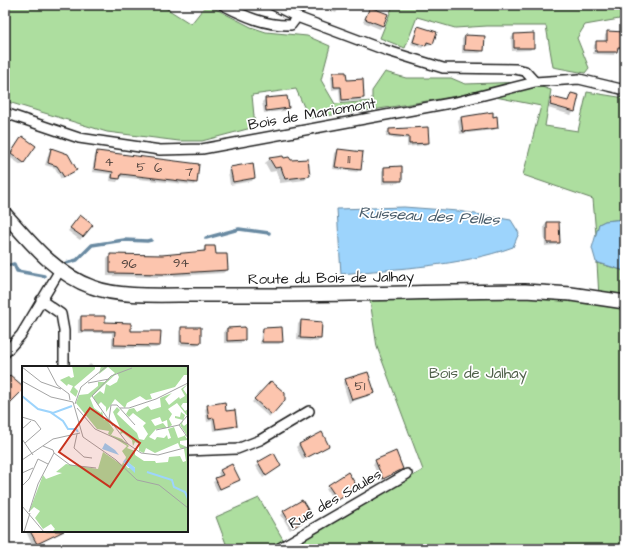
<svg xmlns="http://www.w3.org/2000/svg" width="630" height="554" viewBox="0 0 630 554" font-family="'Architects Daughter',sans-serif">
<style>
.green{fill:#adde9f;stroke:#647d5e}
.water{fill:#9dd4fc;stroke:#698aa2}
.shadow{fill:#0003}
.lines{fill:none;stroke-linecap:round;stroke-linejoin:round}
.stream{stroke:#698aa2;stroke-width:3.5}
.building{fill:#fcc5ae;stroke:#1c1c1c}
.minor-casing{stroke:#1c1c1c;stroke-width:12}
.secondary-casing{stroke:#1c1c1c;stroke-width:16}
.minor{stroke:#fff;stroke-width:9}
.secondary{stroke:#fff;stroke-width:13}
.labels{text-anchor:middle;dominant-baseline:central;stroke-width:3.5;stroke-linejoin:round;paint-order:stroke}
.number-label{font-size:13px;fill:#544640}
.street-label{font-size:15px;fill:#1c1c1c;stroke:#fff}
.park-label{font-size:15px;fill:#4f604a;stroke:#fff}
.water-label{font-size:16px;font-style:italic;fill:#495c6a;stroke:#fff}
.inset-river{fill:none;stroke:#9dd4fc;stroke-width:2}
.inset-road{fill:none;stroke:#a4a4a4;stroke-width:1}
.view{fill:#c8321e;fill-opacity:0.15;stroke:#c8321e;stroke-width:2}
.inset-edge{fill:none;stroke:#1c1c1c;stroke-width:2}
</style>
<rect width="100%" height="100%" fill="#fff"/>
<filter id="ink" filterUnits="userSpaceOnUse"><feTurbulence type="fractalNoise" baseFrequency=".025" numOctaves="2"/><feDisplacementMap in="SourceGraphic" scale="8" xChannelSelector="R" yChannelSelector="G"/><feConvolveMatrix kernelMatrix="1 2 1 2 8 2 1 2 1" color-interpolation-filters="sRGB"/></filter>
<g filter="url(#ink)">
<path class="green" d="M5 5H161L191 24 206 5H208L251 27 266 32 307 36 330 46 321 80 335 104 372 101V91L385 72 406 78H451L465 84 526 82 551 90 545 126 578 131 587 92 625 98V219L605 221 599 224 596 235 593 199 523 175 541 106 475 93 379 109 309 118 296 89 252 95 255 127 202 141H179L107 132 5 101Z
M386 5H625V18L585 25 577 38 589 68 585 73 553 67 546 26H487L455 28 417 17 405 48 380 38 392 8Z
M597 263 625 271V549H289L423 470 377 347 369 294 599 297Z
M259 498 284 541 269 549H228L216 517Z"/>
<path class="water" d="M404 207 458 211 511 220 519 233 513 247C458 267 399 268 341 274L337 209Z
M625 219V271L596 262 592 248 599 224 605 221Z"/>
<path class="shadow" d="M162 5H173L168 10Z
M315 5H341L336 13Z
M370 8 382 26 380 29 363 22Z
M419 27 432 43 429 46 425 45 422 48 411 44 416 30Z
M608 32 625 33V48L617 49 614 55 593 54 594 45 597 42H604L605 35Z
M514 35 533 47 530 50 512 51 511 38Z
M465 36 483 50 480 53H462V39Z
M334 73 346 81 363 98 360 101 340 102 339 89 332 90 331 76Z
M571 94 574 112 571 115 548 108 553 98 567 102Z
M286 97 288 108 285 111 264 113 262 102 265 99Z
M461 118H492L497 127 494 130 460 134 458 121Z
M389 130 428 143 425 145 407 147V139L386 137V133Z
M19 140 24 162 21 165 8 156Z
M51 149 73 172 61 179 55 168 45 165 49 152Z
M338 150 360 169 357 172 333 169 335 153Z
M97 152 196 182 194 185 120 177 117 182 110 181 111 174 92 172 95 155Z
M270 159H283L309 176 305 180 280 183 276 171 270 172 265 163Z
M230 168 254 178 252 181 230 185 228 171Z
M384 168 401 180 398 183 382 184V171Z
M77 220 91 226 80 240 68 231Z
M547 223 559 243 556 245 545 246 544 226Z
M205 247H214L215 255 227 270 223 273 159 277 107 276V259L111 255 162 256 201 253Z
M81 317 130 332 159 346 156 348H112V333H78V320Z
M301 321 320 339 317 342 297 340 298 324Z
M182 328 200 343 197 346 179 345V331Z
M227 328 244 340 241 343H224V331Z
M264 329 282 342 279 344H260L261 332Z
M90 364 94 367H87Z
M346 380 374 393 371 395 349 403 343 383Z
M271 382 284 399 269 417 252 402Z
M208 406 225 412 236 425 233 428 213 431 212 421 207 422 205 409Z
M299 444 328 446 303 460 296 447Z
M273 455 280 466 263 478 256 466Z
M376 461 402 469 380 481 373 464Z
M221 470 238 480 217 491 213 482 220 477 218 473Z
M329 486 354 490 334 502 326 488Z
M284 512 311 516 290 530 281 515Z
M26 531H47L50 537 33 547Z"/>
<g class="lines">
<path class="stream" d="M206 238 239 229 269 233
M66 263 77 260 92 245 124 240 147 241 151 240
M5 268 6 266 14 264 17 271 44 276"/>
</g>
<path class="building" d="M370 7 388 14 383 26 365 19Z
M418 26 437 32 433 44 427 42 426 46 413 42Z
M607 31 625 32V47H618L617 52H596V41H607Z
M534 33V48H514V34Z
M465 35 485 36 484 51 464 50Z
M333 72H346L347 80 363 79 364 98 342 100 341 87H334Z
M571 93 579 95 575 112 550 105 552 97 568 101Z
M287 96 289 108 266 111 265 98Z
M493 112V117L497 116 498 128 463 132 461 117Z
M428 127 429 143 409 144V137L389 135V129Z
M22 136 36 146 24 163 11 153Z
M51 148 68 154 77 170 64 177 57 166 48 163Z
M338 149 363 152 361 170 335 167Z
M97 151 199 164 197 183 121 174 120 179 112 178 113 172 94 169Z
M283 156 284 158 289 157 291 160 308 159 310 176 285 179 281 167 275 168 269 158Z
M253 163 255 178 233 182 230 167Z
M402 166V181H384V167Z
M80 215 93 225 83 237 70 228Z
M547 222H559L560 243H547Z
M205 246H215L216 254H227L228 270 163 274 110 273V254L162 255 205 251Z
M81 316H105V322L131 323V331H161L160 346 114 345 115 331H81Z
M301 320 322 322 321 339 300 338Z
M181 327H201V343L181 342Z
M245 327V340L227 341V328Z
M282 327 283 342H262L263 328Z
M368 372 375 393 352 400 345 379Z
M10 375 23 386V390L5 408V380Z
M271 381 285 393V400L272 415 254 399Z
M225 402 226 411 235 410 237 426 216 429 214 418 209 419 207 405Z
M322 432 329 446 306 458 299 444Z
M396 451 403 469 383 479 375 460Z
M274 453 281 466 266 476 258 462Z
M232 464 240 480 220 489 215 478 223 475 220 470Z
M348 472 358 488 338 500 328 485Z
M302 500 312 516 293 528 283 511Z
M30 531H64L37 544Z"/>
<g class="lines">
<defs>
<path id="minor" d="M223 5C244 16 266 26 291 25L297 17
M273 5 297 17 385 50 443 68 515 69 525 71 535 82
M5 113 79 138 160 150 202 149 456 102 535 82 579 79 625 90
M41 300 61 314 64 331V367
M5 353 21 335 60 270
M187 451 237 449 260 440 309 411
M278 549 407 474"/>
<path id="secondary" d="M5 214C30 242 55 274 92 287 123 299 173 294 207 295 313 296 419 292 525 291L571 294 625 302"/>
</defs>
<use href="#minor" class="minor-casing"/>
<use href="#secondary" class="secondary-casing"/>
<use href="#minor" class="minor"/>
<use href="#secondary" class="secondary"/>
</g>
</g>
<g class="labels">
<g class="number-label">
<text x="349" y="159">11</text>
<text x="109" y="162">4</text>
<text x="141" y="167">5</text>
<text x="158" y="168">6</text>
<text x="189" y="172">7</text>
<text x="181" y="263">94</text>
<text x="129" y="264">96</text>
<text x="360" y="386">51</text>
</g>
<g class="street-label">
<text transform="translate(312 114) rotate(-10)">Bois de Mariomont</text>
<text transform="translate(331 278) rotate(-1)">Route du Bois de Jalhay</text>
<text transform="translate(335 499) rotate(-30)">Rue des Saules</text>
</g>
<g class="park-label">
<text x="478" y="373">Bois de Jalhay</text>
</g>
<g class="water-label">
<text transform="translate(429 216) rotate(3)">Ruisseau des Pelles</text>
</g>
</g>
<g transform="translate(22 366)">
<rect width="166" height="166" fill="#fff"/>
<path d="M50 0H73V3L52 21 56 25 54 31 48 26 51 20 46 18 45 20 38 14 47 10 49 12 52 11ZM79 0H166V9H162L153 21 128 28 130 33 124 34 118 30 105 37 103 42 93 33 84 46V41L79 36 76 39 71 31 78 25 82 28 84 18 88 20 95 16 97 11 95 7 68 32 72 42 79 47 80 45 82 54H85L92 64 89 69 100 73 107 80 105 82 113 85V89L122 95H133L134 97 146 96 147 91 158 90 161 96 164 95 162 83 158 82 156 77 133 87 124 82 122 87 117 85V78L113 76 111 80 110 74 101 67 98 68 99 64 91 46 95 41 98 44 95 48 115 67 117 73 122 74 126 68 121 60 124 57 111 47 107 51 104 48 107 43 112 42 115 46 126 40 129 44 139 41 138 32 150 27 143 33 147 39 157 31 158 33 163 30 159 23 166 18 161 23 166 30V37H161L159 40 163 45 166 43V51L155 37 146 43 150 48 147 53 150 59 146 62 145 54 140 56 138 51 129 54 133 60 141 57 145 62 134 63 127 71 133 74 135 71 142 72 145 69 146 73 149 72 146 63 152 61 156 72 162 70 164 68 158 59 161 54 153 52V50L158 51 159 46 163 49 160 58 162 60 166 57V68L163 70 166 74 158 75V78L165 81 166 85V166H30L33 163 29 158 21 163 13 152 18 145 12 141 7 146 21 109 24 113 40 107 34 106 44 98 76 103 81 86 100 99 101 96 106 102H113L103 94 104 91 100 85 105 80 86 68 87 65 75 63 54 37 57 29 66 28 76 20V16H83L93 7 86 1 77 8Z" fill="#adde9f"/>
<path d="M83 77 93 84 97 89 80 83ZM103 93 113 102V107L101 96Z" fill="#9dd4fc"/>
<path class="inset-river" d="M0 30 16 43 28 46 41 55 46 63H54L56 66M28 46 31 47 50 40M125 106 150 114 152 121 163 126 166 133"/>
<path class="inset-road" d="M25 0 35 19 47 28 48 34M0 1 19 16 39 23M0 15 29 31 51 36 61 71 94 94 115 114 137 119 166 142M66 17 87 13M53 38 59 21 85 0M55 42 73 63 106 78 119 87 136 89 166 81M98 42H107L134 33 166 17M0 51 13 55 19 63 3 77M157 59 166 72M91 60 70 30 89 10 110 2M0 63 9 55M134 64 157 59 166 49M55 68 52 82 62 91 70 92M0 73 11 89M106 78 87 53 89 39H95L113 59M32 87 48 99 74 102M0 94 31 73 58 67M0 107 11 102M0 120 7 113 16 93 26 98M0 140 22 166M7 146 16 118 32 87 31 84 21 80M2 166 8 147"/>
<path class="view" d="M68 42 118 77 88 121 37 86Z"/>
<rect width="166" height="166" class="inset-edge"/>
</g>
<rect width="630" height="554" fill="none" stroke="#fff" stroke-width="20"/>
<rect x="10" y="10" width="610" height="534" fill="none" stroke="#1c1c1c" stroke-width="1.5" filter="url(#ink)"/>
</svg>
